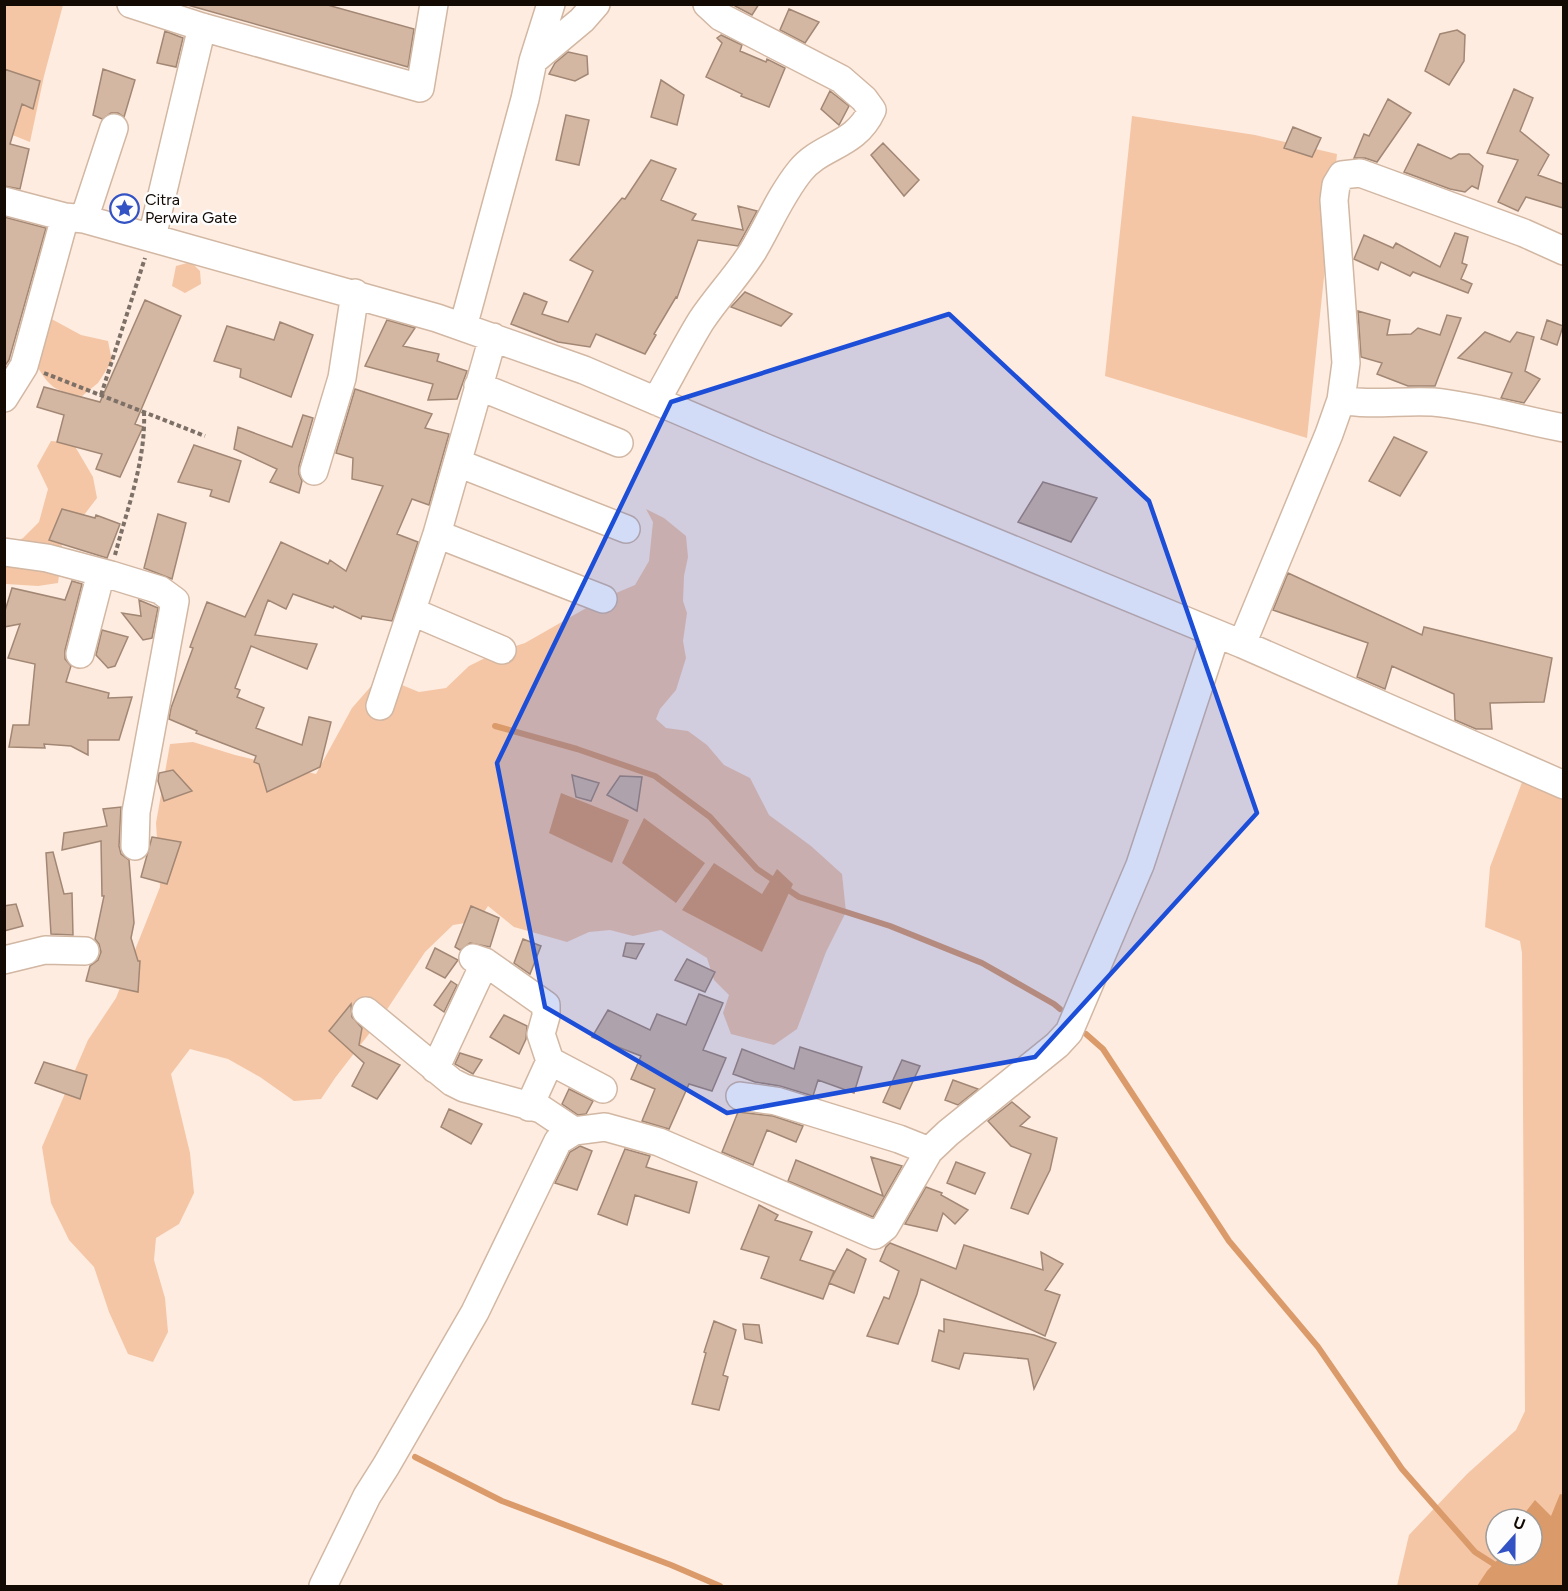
<svg xmlns="http://www.w3.org/2000/svg" width="1568" height="1591" viewBox="0 0 1568 1591" font-family="Figtree,sans-serif">
<style>
.green{fill:#f4c6a5;fill-rule:evenodd}
.water{fill:#db9a6a}
.lines{fill:none;stroke-linecap:round;stroke-linejoin:round}
.stream{stroke:#db9a6a;stroke-width:6}
.building{fill:#d3b7a3;stroke:#a28774;stroke-width:1.5}
.minor-casing{stroke:#d2b7a3;stroke-width:30}
.path{stroke:#7d7067;stroke-width:4;stroke-dasharray:4.5 3;stroke-linecap:butt}
.minor{stroke:#fff;stroke-width:27}
.marked{fill:#1d4ed8;fill-opacity:0.2;stroke:#1d4ed8;stroke-width:4.5;stroke-linejoin:round}
.labels{text-anchor:middle;dominant-baseline:central;stroke-width:5;stroke-linejoin:round;paint-order:stroke}
.poi-label{font-size:16px;fill:#130a04;stroke:#fdfdfd;text-anchor:start}
</style>
<rect width="100%" height="100%" fill="#feece0"/>
<path class="green" d="M4 5H63L44 76 30 142 5 132Z
M1132 116 1255 135 1337 154 1307 438 1105 376Z
M191 262 200 271 201 284 185 293 172 286 176 266Z
M46 316 81 335 108 341 112 361 98 383 82 396C53 390 50 388 35 363Z
M51 441 73 443 93 477 97 498 84 515 61 529 62 552 58 583 38 586 6 584 4 550 23 538 39 522 48 489 37 466Z
M646 509 664 518 686 536 688 557 684 576 683 601 687 613 683 641 686 658 676 690 660 709 656 719 666 728 688 731 707 745 724 765 750 778 769 815 811 846 842 874 846 912 826 952 797 1029 774 1045 731 1034 723 1013 729 995 714 980 707 958 661 930 633 936 610 930 589 932 567 942 514 927 488 906 478 921 453 925 425 952 382 1017 335 1078 321 1099 294 1101 260 1077 228 1059 190 1049 171 1074 190 1153 194 1193 179 1224 156 1238 154 1260 165 1298 168 1332 153 1362 128 1354 109 1312 94 1267 69 1240 51 1203 42 1147 88 1040 116 998 160 887 156 823 170 744 193 742 235 755 316 774 352 708 380 676 419 692 446 688 469 666 497 652 525 643 602 599 635 585 649 561 653 522Z
M1527 769 1564 784 1563 1586H1397L1409 1535 1467 1474 1516 1430 1525 1411 1522 953 1520 941 1485 927 1490 867ZM1496 1519H1532V1555H1496Z"/>
<path class="water" d="M561 793 629 820 612 863 549 833Z
M644 818 705 863 676 903 622 863Z
M714 863 762 894 777 869 793 884 762 952 682 910Z
M1560 1494 1564 1495 1563 1586H1477L1487 1571 1502 1555H1532V1540L1539 1538 1541 1534 1532 1528V1519H1520L1535 1500 1551 1516Z"/>
<g class="lines">
<path class="stream" d="M495 726 577 749 655 776 710 817 757 869 799 897 890 926 982 963 1054 1004 1060 1009
M1086 1034 1103 1049 1229 1241 1318 1347 1402 1469 1475 1552 1500 1568
M415 1457 502 1501 671 1565 720 1586"/>
</g>
<path class="building" d="M184 4H324L414 29 408 67Z
M735 4H759L752 15 735 6Z
M789 9 819 22 805 43 780 30Z
M1457 30 1465 35 1464 61 1449 85 1425 71 1440 34Z
M165 31 183 38 176 67 157 63Z
M721 35 742 45 740 51 766 62 767 59 785 68 769 107 741 96 742 94 706 77 722 43 717 38Z
M568 52 587 56 588 74 575 81 549 74 555 63Z
M4 69 40 81 33 109 22 104 10 144 29 149 20 189 4 186Z
M103 69 135 80 124 117 118 113H111L102 119 93 115Z
M661 80 684 95 677 125 651 117Z
M1514 89 1533 98 1520 131 1549 155 1538 175 1563 184V208L1526 197 1518 211 1498 202 1518 160 1487 153Z
M830 91 849 106 839 125 821 109Z
M1388 99 1411 113 1377 162 1365 158H1354L1364 134 1369 136Z
M566 115 589 120 579 165 556 160Z
M1293 127 1321 138 1312 157 1284 148Z
M883 143 919 180 904 196 871 155Z
M1418 144 1451 159 1459 154H1469L1483 166 1478 189 1472 186 1465 192 1450 189 1404 172Z
M651 160 676 169 661 200 696 214 692 220 743 230 738 206 757 211 738 246 698 240 677 298 676 297 654 334 656 335 645 354 596 334 590 347 558 342 511 324 524 293 547 302 542 314 568 322 593 271 570 260 622 198 625 199Z
M4 217 46 228 9 360 4 367Z
M1455 233 1468 237 1462 263 1467 265 1461 279 1472 284 1468 293 1413 272 1410 276 1381 262 1378 270 1354 259 1364 235 1393 248 1396 243 1440 267Z
M745 292 792 314 781 326 731 307Z
M145 300 181 316 135 424 143 427 120 477 96 469 102 454 57 442 64 415 37 407 44 387 100 402Z
M1358 311 1390 320 1387 335 1411 334 1418 328 1440 335 1447 315 1461 318 1435 386H1408L1377 374 1382 363 1361 357Z
M387 320 415 328 403 346 439 354 437 361 467 371 457 399 428 400 433 384 365 366Z
M1547 320 1563 326 1557 345 1541 339Z
M280 322 313 335 291 397 240 377 241 369 214 361 227 326 274 340Z
M1485 332 1510 342 1517 332 1534 337 1525 371 1540 379 1524 403 1501 398 1512 373 1458 358Z
M355 389 432 414 425 428 449 434 429 505 412 499 397 534 418 542 392 621 362 616 361 619 334 606 333 608 293 594 286 609 268 600 255 635 317 644 307 669 251 646 235 688 240 690 237 697 264 708 256 728 302 745 309 717 331 722 320 767 267 792 259 764 254 762 256 756 196 733 197 731 169 719 171 708 193 648 190 647 207 602 245 617 281 542 328 564 330 560 346 571 383 486 352 479 353 458 336 453Z
M303 415 313 418 299 466V474L302 481 299 493 270 482 277 469 234 449 238 427 292 447Z
M1394 437 1427 452 1400 496 1369 481Z
M194 445 241 461 229 502 210 496 212 490 178 482Z
M1043 482 1097 498 1071 542 1018 522Z
M62 509 95 518 96 515 120 524 107 558 49 540Z
M158 514 186 523 172 579 144 568Z
M1288 573 1422 635 1424 627 1552 658 1544 702 1490 703 1492 729H1476L1455 720 1454 694 1392 666 1385 689 1357 677 1368 643 1273 610Z
M72 581 82 584 65 650V659L71 666 66 682 109 693 108 698 132 697 119 740H88V755L71 746 44 744 45 748 9 747 13 725H29L35 664 8 658 20 624 4 627V614L12 588 65 600Z
M139 600 158 608 152 638 143 640 122 613 141 616Z
M102 630 128 637 115 666 108 668 96 655Z
M173 770 192 791 164 801 158 781 159 773Z
M572 775 599 783 591 801 576 797Z
M620 776 642 777 637 811 607 795Z
M121 807 119 846 121 854 129 860 134 923 131 938 138 961H140L138 992 86 981 90 966 98 960 101 952 99 944 95 939 104 896H102L101 841 62 850 64 833 107 826 103 809Z
M152 837 181 842 167 884 141 877Z
M53 852 64 894 72 893 73 935 51 934 46 853Z
M16 904 23 926 4 931V906Z
M471 906 499 918 490 947 470 943 460 950 455 947Z
M523 939 541 946 530 974 514 963Z
M626 943 644 944 636 959 623 956Z
M435 948 458 960 445 978 426 968Z
M687 959 715 972 705 992 675 980Z
M451 981 457 985 444 1012 434 1005Z
M699 994 723 1003 703 1050 726 1058 712 1091 689 1084 669 1129 642 1121 655 1089 631 1079 641 1056 592 1037 608 1010 650 1030 657 1014 686 1025Z
M351 1004 352 1017 362 1028 359 1045 400 1065 377 1099 352 1086 364 1063 329 1031Z
M504 1015 527 1026 526 1039 519 1054 490 1037Z
M800 1047 862 1067 854 1093 818 1080 813 1096 780 1086 755 1082 733 1074 742 1049 794 1069Z
M460 1053 482 1060 473 1074 455 1064Z
M902 1060 920 1066 900 1109 883 1102Z
M44 1062 87 1075 80 1099 35 1083Z
M953 1080 978 1089 958 1105 945 1100Z
M569 1089 593 1101 586 1114 578 1115 562 1104Z
M1012 1102 1030 1117 1020 1126 1057 1138 1050 1170 1028 1214 1011 1208 1031 1154 1011 1146 988 1121Z
M449 1109 482 1124 471 1144 441 1127Z
M738 1112 773 1116 803 1126 796 1142 767 1130 753 1165 722 1152Z
M580 1146 592 1151 577 1190 555 1183 570 1152Z
M625 1149 650 1156 646 1167 697 1182 689 1213 635 1195 627 1225 598 1214Z
M871 1157 902 1166 873 1217 788 1181 796 1160 883 1196Z
M956 1162 985 1173 975 1194 947 1183Z
M926 1187 942 1193 941 1195 968 1210 955 1224 943 1213 937 1231 905 1224Z
M759 1205 778 1215 775 1220 812 1232 800 1260 834 1271 823 1299 761 1278 769 1257 741 1249Z
M890 1243 956 1269 964 1245 1043 1270 1041 1252 1063 1264 1045 1290 1060 1295 1045 1336 921 1279 917 1294 898 1344 867 1336 884 1297 889 1299 899 1271 880 1261 886 1247Z
M847 1249 866 1259 854 1293 829 1283Z
M944 1319 1034 1335 1056 1343 1034 1389 1028 1359 964 1353 959 1369 932 1361 939 1330 944 1332Z
M714 1321 736 1330 723 1375 728 1377 719 1410 692 1404 706 1353 704 1352Z
M743 1324 759 1325 762 1343 745 1339Z"/>
<g class="lines">
<defs>
<path id="minor" d="M131 4 202 27 420 88 434 4
M533 61 551 4
M4 201 65 217 84 219 437 318 584 370 766 448 1242 644 1564 785
M84 219 114 128
M152 237 202 27
M463 327 525 99 533 61 582 20 596 4
M478 386 619 443
M4 398 24 366 65 217
M1341 400C1371 406 1402 400 1433 402 1477 406 1520 420 1564 428
M656 401C671 375 685 347 701 321 717 297 738 275 753 251 769 224 780 196 800 171 822 144 855 147 872 110L864 99 841 79 721 17 707 4
M458 463 626 529
M314 471 342 378 355 293
M437 534 603 599
M4 552 47 558 111 575 160 590 175 601 136 812 135 846
M413 612 502 650
M1242 644 1329 434 1341 400 1346 363 1334 200 1336 185 1342 175 1360 173 1524 233 1564 251
M80 654 101 573
M380 706 437 534 493 337
M473 958 485 962 546 1005V1016L541 1034 550 1061 603 1089
M4 960 45 950 85 951
M366 1011 452 1082 464 1088 541 1109 574 1131
M435 1069 485 962
M740 1096 776 1101 899 1139 929 1151
M529 1107 550 1061
M323 1586 367 1496 386 1466 475 1312 558 1141 574 1131 605 1127 659 1142 875 1235 885 1227 929 1151 948 1133 1057 1045 1069 1032 1140 865 1216 634"/>
</defs>
<use href="#minor" class="minor-casing"/>
<path class="path" d="M44 373 205 436
M101 395 145 258
M115 555C127 509 146 461 144 412"/>
<use href="#minor" class="minor"/>
</g>
<path class="marked" d="M949 314 1149 501 1257 813 1035 1057 727 1113 545 1007 497 763 671 402Z"/>
<defs>
<symbol id="sight-ring" viewBox="-11 -11 22 22"><circle r="9.5" fill="#fdfdfd" stroke="#3352c3" stroke-width="1.5"/><path d="M0-6L1.8-2.2L6-1.7L2.9 1.2L3.7 5.4L0 3.3L-3.7 5.4L-2.9 1.2L-6-1.7L-1.8-2.2Z" fill="#3352c3"/></symbol>
</defs>
<g fill-rule="evenodd">
<use href="#sight-ring" x="108" y="192" width="33" height="33"/>
</g>
<g class="labels">
<g class="poi-label">
<text x="145" y="199">Citra<tspan x="145" dy="18">Perwira Gate</tspan></text>
</g>
</g>
<rect width="1568" height="1591" fill="none" stroke="#130a04" stroke-width="12"/>
<g transform="translate(1514 1537) rotate(21)"><circle r="28" fill="#fdfdfd" stroke="#9f9c99" stroke-width="1.5"/>
<path d="M0-4.5L10 22L0 15L-10 22Z" fill="#3352c3"/>
<text y="-9" font-size="16" font-weight="bold" text-anchor="middle" fill="#130a04">U</text>
</g>
</svg>
